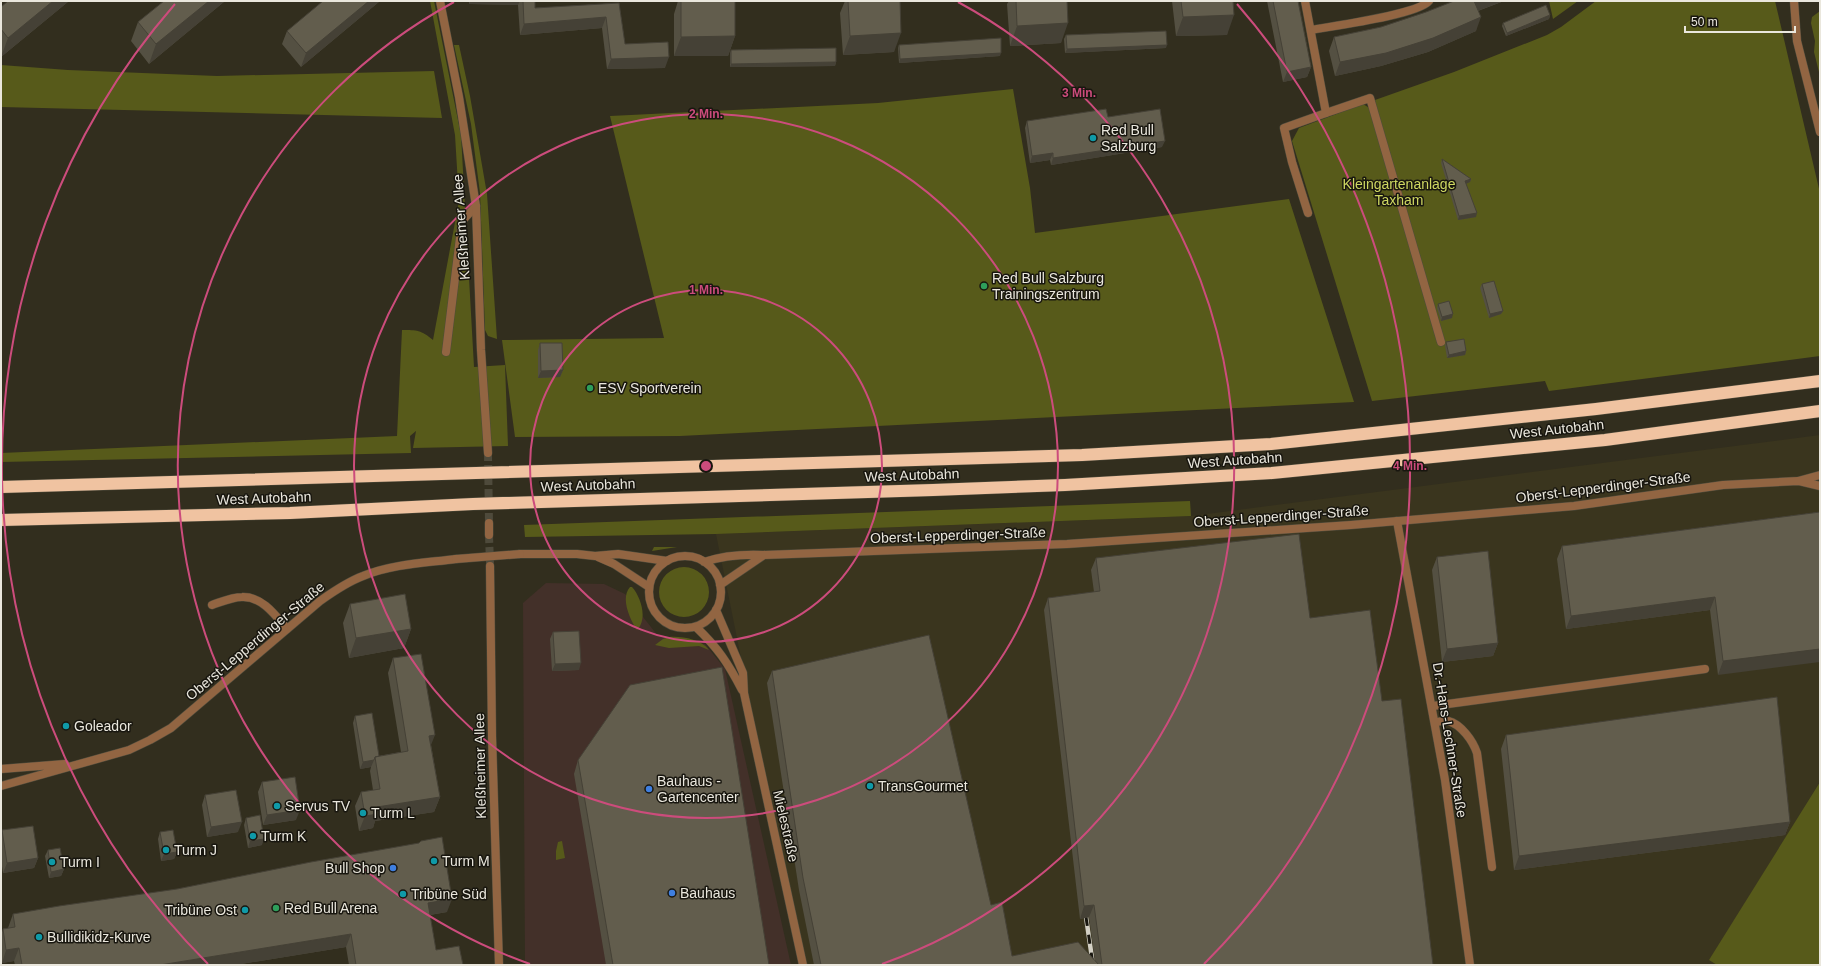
<svg xmlns="http://www.w3.org/2000/svg" width="1821" height="966" viewBox="0 0 1821 966" font-family="Helvetica,sans-serif">
<style>
.commercial{fill:#433029}
.built{fill:#3a351e}
.green{fill:#575a1a}
.lines{fill:none;stroke-linecap:round;stroke-linejoin:round}
.minor-tunnel{stroke:#4e4a3b;stroke-width:8;stroke-dasharray:8 4;stroke-linecap:butt}
.service-casing{stroke:#4f4c3d;stroke-width:9}
.minor-casing{stroke:#4f4c3d;stroke-width:9}
.tertiary-casing{stroke:#4f4c3d;stroke-width:9}
.motorway-casing{stroke:#4f4c3d;stroke-width:13}
.service{stroke:#926542;stroke-width:8}
.minor{stroke:#926542;stroke-width:8}
.tertiary{stroke:#926542;stroke-width:8}
.motorway{stroke:#f0c3a1;stroke-width:12}
.rail-casing{stroke:#d3d0c5;stroke-width:4.5}
.rail{stroke:#18160f;stroke-width:3;stroke-dasharray:9;stroke-linecap:butt}
.tertiary-bridge-casing{stroke:#4f4c3d;stroke-width:9;stroke-linecap:butt}
.tertiary-bridge{stroke:#926542;stroke-width:8}
.wall{fill:#545042}
.shaded-wall{fill:#454136}
.building{fill:#625d4d;stroke:#454136}
.ring{fill:none;stroke:#cc4c7c;stroke-width:2}
.culture-dot{fill:#0f9aa8;stroke:#18160f;stroke-width:1.5}
.leisure-dot{fill:#2e9e5b;stroke:#18160f;stroke-width:1.5}
.shop-dot{fill:#3f7fe0;stroke:#18160f;stroke-width:1.5}
.labels{text-anchor:middle;dominant-baseline:central;stroke-width:3;stroke-linejoin:round;paint-order:stroke}
.poi-label{font-size:14px;fill:#eae7dd;stroke:#18160f;text-anchor:start}
.park-label{font-size:14px;fill:#cfd862;stroke:#18160f}
.street-label{font-size:14px;fill:#eae7dd;stroke:#18160f}
.centre{fill:#cc4c7c;stroke:#18160f;stroke-width:2}
.ring-label{font-size:12px;text-anchor:middle;font-weight:bold;fill:#cc4c7c;stroke:#18160f;stroke-width:3;stroke-linejoin:round;paint-order:stroke}
</style>
<rect width="100%" height="100%" fill="#322e1e"/>
<path class="commercial" d="M546 583 604 584 625 594 658 636 705 644 725 669 791 965H525L523 603Z"/>
<path class="built" d="M1820 435V782L1710 960 1717 965H803L716 534 1191 516Z"/>
<path class="green" d="M430 1H434L461 135 474 367 505 365 508 446 413 448 416 431 410 436 411 453 1 462V453L397 436 402 330C417 330 421 330 433 340L459 201 455 135Z
M1549 1H1578L1553 19Z
M1596 1H1775L1820 193V356L1549 391 1545 381 1372 401 1292 141 1299 128 1363 104 1371 109 1376 107 1375 100 1454 72 1547 35 1561 27Z
M1820 11V76L1814 52 1815 41 1811 23 1812 17Z
M454 45H459L470 96 487 194 497 339 488 336 485 330 480 193 471 124Z
M1 65 68 70 217 76 434 71 442 118 1 107Z
M1013 89 1030 188 1035 233 1289 199 1354 402 680 436 515 437 502 340 664 338 610 116 878 103Z
M1190 501 1191 516 716 534 525 537 524 525Z
M654 547H677L652 551Z
M659 592a25 25 0 1 1 50 0a25 25 0 1 1-50 0Z
M630 587H632C641 597 648 619 637 630 630 620 620 598 630 587Z
M669 637C681 636 701 639 709 650L699 646 669 648 655 645 663 639Z
M1820 782V965H1717L1709 960Z
M562 841 565 858 556 860V851L558 842Z"/>
<g class="lines">
<path class="minor-tunnel" d="M488 453 489 523
M489 535 490 564"/>
<defs>
<path id="service" d="M1326 113 1370 98 1441 342
M446 352 462 221 476 206
M212 605C221 602 232 597 242 597 262 596 276 616 287 629
M1433 706 1705 669
M1436 722C1439 722 1445 720 1448 721 1461 724 1473 741 1477 753L1492 867"/>
<path id="minor" d="M440 1 459 97 476 206 481 350 488 453
M1305 1 1326 113 1284 128 1292 162 1308 213
M1794 1 1797 41 1820 132
M1311 30C1332 26 1417 15 1429 1
M1397 521 1445 780 1470 965
M489 523V535
M490 566 492 736 499 965"/>
<path id="tertiary" d="M1799 481 1820 486
M520 554H577L595 556 618 554 667 561
M649 592a36 36 0 1 1 72 0a36 36 0 1 1-72 0Z
M598 557 614 564 649 587
M704 562C725 555 743 554 764 555L1067 544 1351 525 1574 506 1723 485 1798 481 1820 475
M720 585 764 555
M716 610 743 673 744 693 803 965
M696 627C718 648 728 663 742 690
M1 769 65 764
M1 786 129 750 150 740 171 728 320 601C334 591 347 582 363 576 392 564 425 563 456 559"/>
<path id="motorway" d="M1 487 1082 455 1271 444 1596 409 1820 381
M1 520 290 513 473 504 933 490 1065 485 1272 473 1605 440 1820 411"/>
</defs>
<use href="#service" class="service-casing"/>
<use href="#minor" class="minor-casing"/>
<use href="#tertiary" class="tertiary-casing"/>
<use href="#motorway" class="motorway-casing"/>
<use href="#service" class="service"/>
<use href="#minor" class="minor"/>
<use href="#tertiary" class="tertiary"/>
<use href="#motorway" class="motorway"/>
<defs>
<path id="rail" d="M1086 917 1093 965"/>
</defs>
<use href="#rail" class="rail-casing"/>
<use href="#rail" class="rail"/>
<defs>
<path id="tertiary-bridge" d="M456 559 520 554"/>
</defs>
<use href="#tertiary-bridge" class="tertiary-bridge-casing"/>
<use href="#tertiary-bridge" class="tertiary-bridge"/>
</g>
<path class="wall" d="M8 1H69L1 57V7Z
M164 1H225L149 64 131 41 138 22Z
M380 1 301 67 282 44 287 31Z
M469 1H535V8L619 3 625 44 665 68 607 69 602 28 520 35 518 5 469 4Z
M678 1H735V36L728 56H674V14Z
M845 1H900L894 52 843 55 840 13Z
M1009 1H1067L1061 43 1010 46 1007 4Z
M1172 1H1233L1227 35 1176 36Z
M1267 1H1298L1311 67 1307 77 1283 82Z
M1504 1 1478 11 1476 31 1428 52 1381 66 1335 76 1329 51 1334 37Z
M1550 15 1549 19 1506 36 1502 26 1503 23Z
M1066 35 1166 48 1065 53 1064 39Z
M899 45 1000 56 899 63 898 48Z
M731 50 836 62 835 66 730 67V53Z
M1108 117 1162 147 1051 165 1050 160 1030 163 1025 128 1027 121Z
M1442 159 1471 179 1470 182 1466 184 1476 217 1458 220 1441 163Z
M1482 284 1503 311 1501 314 1489 318 1480 288Z
M1438 304 1452 318 1441 321 1437 308Z
M1446 342 1466 351 1465 355 1447 358 1445 346Z
M540 343 563 370 560 377 538 378V350Z
M1820 512 1718 675 1710 610 1566 629 1557 559 1562 546Z
M1437 557 1498 643 1493 656 1442 662 1432 570Z
M1096 558 1310 618 1382 701 1433 965H814L799 890 767 683 772 671 991 905 1012 956 1095 961 1089 917 1080 919 1044 610 1048 598 1094 592 1091 570Z
M350 604 411 629 404 648 349 658 343 623Z
M553 632 579 670 552 671 550 639Z
M393 658 431 745 440 797 434 812 375 821 373 828 359 831 355 806 361 792 373 790 370 771 371 767 360 769 353 723 355 716 379 756 401 752 388 673Z
M1506 735 1790 822 1785 835 1514 870 1501 749Z
M578 760 769 965H606L574 774Z
M262 782 296 820 263 825 258 792Z
M205 795 238 832 207 837 202 805Z
M246 818 262 845 248 848 244 825Z
M2 830 38 858 34 868 3 873 1 860V833Z
M160 832 177 852 174 859 161 861 158 839Z
M48 850 64 869 61 876 49 878 45 856Z
M447 912 430 915 436 950 463 965H349L346 947 235 965H15L14 961 2 963 1 959V935L3 929 8 928 13 914Z"/>
<path class="shaded-wall" d="M53 1H69L1 57 8 38Z
M209 1H225L149 64 156 44Z
M369 1H380L301 67 306 53Z
M470 1H520L518 5 469 4Z
M1474 1H1504L1469 14Z
M1234 15 1227 35 1176 36 1183 17Z
M1550 15 1549 19 1506 36 1507 33Z
M606 17 602 28 520 35 524 24Z
M1481 17 1476 31 1428 52 1381 66 1335 76 1340 62Z
M1068 23 1061 43 1010 46 1017 26Z
M901 33 894 52 843 55 850 36Z
M735 36 728 56H674L681 37Z
M1167 45 1166 48 1065 53 1067 49Z
M1001 53 1000 56 899 63 900 59Z
M669 57 665 68 607 69 611 59Z
M836 62 835 66 730 67 731 64Z
M1311 67 1307 77 1283 82 1287 72Z
M1165 141 1162 147 1051 165 1053 158Z
M1053 153 1050 160 1030 163 1032 156Z
M1471 179 1470 182 1463 185 1465 181Z
M1477 213 1476 217 1458 220 1459 216Z
M1503 311 1501 314 1489 318 1490 314Z
M1453 314 1452 318 1441 321 1442 317Z
M1466 351 1465 355 1447 358 1449 355Z
M563 370 560 377 538 378 541 371Z
M1715 597 1710 610 1566 629 1571 616Z
M411 629 404 648 349 658 356 638Z
M1498 643 1493 656 1442 662 1447 649Z
M1820 649V662L1718 675 1723 661Z
M581 663 579 670 552 671 555 664Z
M435 735 429 750V736Z
M374 760 371 767 360 769 363 762Z
M440 797 434 812 375 821 373 828 359 831 365 816 377 807Z
M300 810 296 820 263 825 267 815Z
M242 822 238 832 207 837 211 827Z
M1790 822 1785 835 1514 870 1519 856Z
M264 839 262 845 248 848 250 841Z
M177 852 174 859 161 861 164 854Z
M38 858 34 868 3 873 7 863Z
M64 869 61 876 49 878 51 872Z
M452 899 447 912 423 916 428 903Z
M1094 905 1089 917 1080 919 1084 906Z
M351 934 346 947 235 965H160Z
M19 948 14 961 2 963 6 950Z"/>
<path class="building" d="M8 1H53L8 38 1 29V7Z
M164 1H209L156 44 138 22Z
M323 1H369L306 53 287 31Z
M523 1H535V8L619 3 625 44 668 42 669 57 611 59 606 17 524 24Z
M681 1H735V36L681 37Z
M848 1H900L901 33 850 36Z
M1016 1H1067L1068 23 1017 26Z
M1181 1H1233L1234 15 1183 17Z
M1273 1H1298L1311 67 1287 72Z
M1454 1H1474L1481 17 1433 38 1386 53 1340 62 1334 37 1381 27 1426 12Z
M1546 5 1550 15 1507 33 1503 23Z
M1166 31 1167 45 1067 49 1066 35Z
M1001 38V53L900 59 899 45Z
M836 48V62L731 64V50Z
M1106 109 1108 117 1160 109 1165 141 1053 158V153L1032 156 1027 121Z
M1442 159 1471 179 1465 181 1477 213 1459 216Z
M1494 281 1503 311 1490 314 1482 284Z
M1449 301 1453 314 1442 317 1438 304Z
M1464 339 1466 351 1449 355 1446 342Z
M540 343H562L563 370 541 371Z
M1820 512V649L1723 661 1715 597 1571 616 1562 546Z
M1299 534 1310 618 1370 610 1382 701 1401 699 1433 965H1102L1094 905 1084 906 1048 598 1100 591 1096 558Z
M1488 551 1498 643 1447 649 1437 557Z
M405 594 411 629 356 638 350 604Z
M579 631 581 663 555 664 553 632Z
M929 635 991 905 1002 902 1012 956 1078 942 1099 965H821L803 878 772 671Z
M421 654 435 735 429 736 440 797 377 807 378 814 365 816 361 792 380 789 375 757 408 751 393 658Z
M722 667 769 965H613L578 760 630 685Z
M1777 697 1790 822 1519 856 1506 735Z
M372 713 379 756 375 757 374 760 363 762 355 716Z
M295 777 300 810 267 815 262 782Z
M236 790 242 822 211 827 205 795Z
M260 815 264 839 250 841 246 818Z
M33 826 38 858 7 863 2 830Z
M173 830 177 852 164 854 160 832Z
M442 837 452 899 428 903 436 950 459 946 463 965H356L351 934 160 965H22L19 948 6 950 3 929 15 927 13 914 59 906 177 889 311 862 419 843 421 841Z
M60 848 64 869 51 872 48 850Z"/>
<g class="ring">
<circle cx="706" cy="466" r="176"/>
<circle cx="706" cy="466" r="352"/>
<path d="M530 964A528 528 0 0 1 454 2M958 2A528 528 0 0 1 882 964"/>
<path d="M208 964A704 704 0 0 1 175 4M1237 4A704 704 0 0 1 1204 964"/>
</g>
<g class="culture-dot">
<circle cx="1093" cy="138" r="4"/>
<circle cx="66" cy="726" r="4"/>
<circle cx="870" cy="786" r="4"/>
<circle cx="277" cy="806" r="4"/>
<circle cx="363" cy="813" r="4"/>
<circle cx="253" cy="836" r="4"/>
<circle cx="166" cy="850" r="4"/>
<circle cx="434" cy="861" r="4"/>
<circle cx="52" cy="862" r="4"/>
<circle cx="403" cy="894" r="4"/>
<circle cx="245" cy="910" r="4"/>
<circle cx="39" cy="937" r="4"/>
</g>
<g class="leisure-dot">
<circle cx="984" cy="286" r="4"/>
<circle cx="590" cy="388" r="4"/>
<circle cx="276" cy="908" r="4"/>
</g>
<g class="shop-dot">
<circle cx="649" cy="789" r="4"/>
<circle cx="393" cy="868" r="4"/>
<circle cx="672" cy="893" r="4"/>
</g>
<g class="labels">
<g class="poi-label">
<text x="1101" y="130">Red Bull<tspan x="1101" dy="16">Salzburg</tspan></text>
<text x="992" y="278">Red Bull Salzburg<tspan x="992" dy="16">Trainingszentrum</tspan></text>
<text x="598" y="388">ESV Sportverein</text>
<text x="74" y="726">Goleador</text>
<text x="657" y="781">Bauhaus -<tspan x="657" dy="16">Gartencenter</tspan></text>
<text x="878" y="786">TransGourmet</text>
<text x="285" y="806">Servus TV</text>
<text x="371" y="813">Turm L</text>
<text x="261" y="836">Turm K</text>
<text x="174" y="850">Turm J</text>
<text x="442" y="861">Turm M</text>
<text x="60" y="862">Turm I</text>
<text x="385" y="868" text-anchor="end">Bull Shop</text>
<text x="680" y="893">Bauhaus</text>
<text x="411" y="894">Tribüne Süd</text>
<text x="284" y="908">Red Bull Arena</text>
<text x="237" y="910" text-anchor="end">Tribüne Ost</text>
<text x="47" y="937">Bullidikidz-Kurve</text>
</g>
<g class="park-label">
<text x="1399" y="184">Kleingartenanlage<tspan x="1399" dy="16">Taxham</tspan></text>
</g>
<g class="street-label">
<text transform="translate(461 227) rotate(-94)">Kleßheimer Allee</text>
<text transform="translate(1557 429) rotate(-6)">West Autobahn</text>
<text transform="translate(1235 460) rotate(-4)">West Autobahn</text>
<text transform="translate(912 475) rotate(-2)">West Autobahn</text>
<text transform="translate(588 485) rotate(-2)">West Autobahn</text>
<text transform="translate(1603 487) rotate(-7)">Oberst-Lepperdinger-Straße</text>
<text transform="translate(264 498) rotate(-2)">West Autobahn</text>
<text transform="translate(1281 516) rotate(-4)">Oberst-Lepperdinger-Straße</text>
<text transform="translate(958 535) rotate(-2)">Oberst-Lepperdinger-Straße</text>
<text transform="translate(255 641) rotate(-40)">Oberst-Lepperdinger-Straße</text>
<text transform="translate(1450 740) rotate(81)">Dr.-Hans-Lechner-Straße</text>
<text transform="translate(480 766) rotate(-91)">Kleßheimer Allee</text>
<text transform="translate(786 826) rotate(77)">Mielestraße</text>
</g>
</g>
<circle cx="706" cy="466" r="6" class="centre"/>
<g class="ring-label">
<text x="1079" y="97">3 Min.</text>
<text x="706" y="118">2 Min.</text>
<text x="706" y="294">1 Min.</text>
<text x="1410" y="470">4 Min.</text>
</g>
<rect width="1821" height="966" fill="none" stroke="#eae7dd" stroke-width="4"/>
<path d="M1685 26v6h110v-6" fill="none" stroke="#eae7dd" stroke-width="2"/>
<text x="1691" y="26" font-size="12" fill="#eae7dd" stroke="#18160f" stroke-width="3" paint-order="stroke">50 m</text>
</svg>
